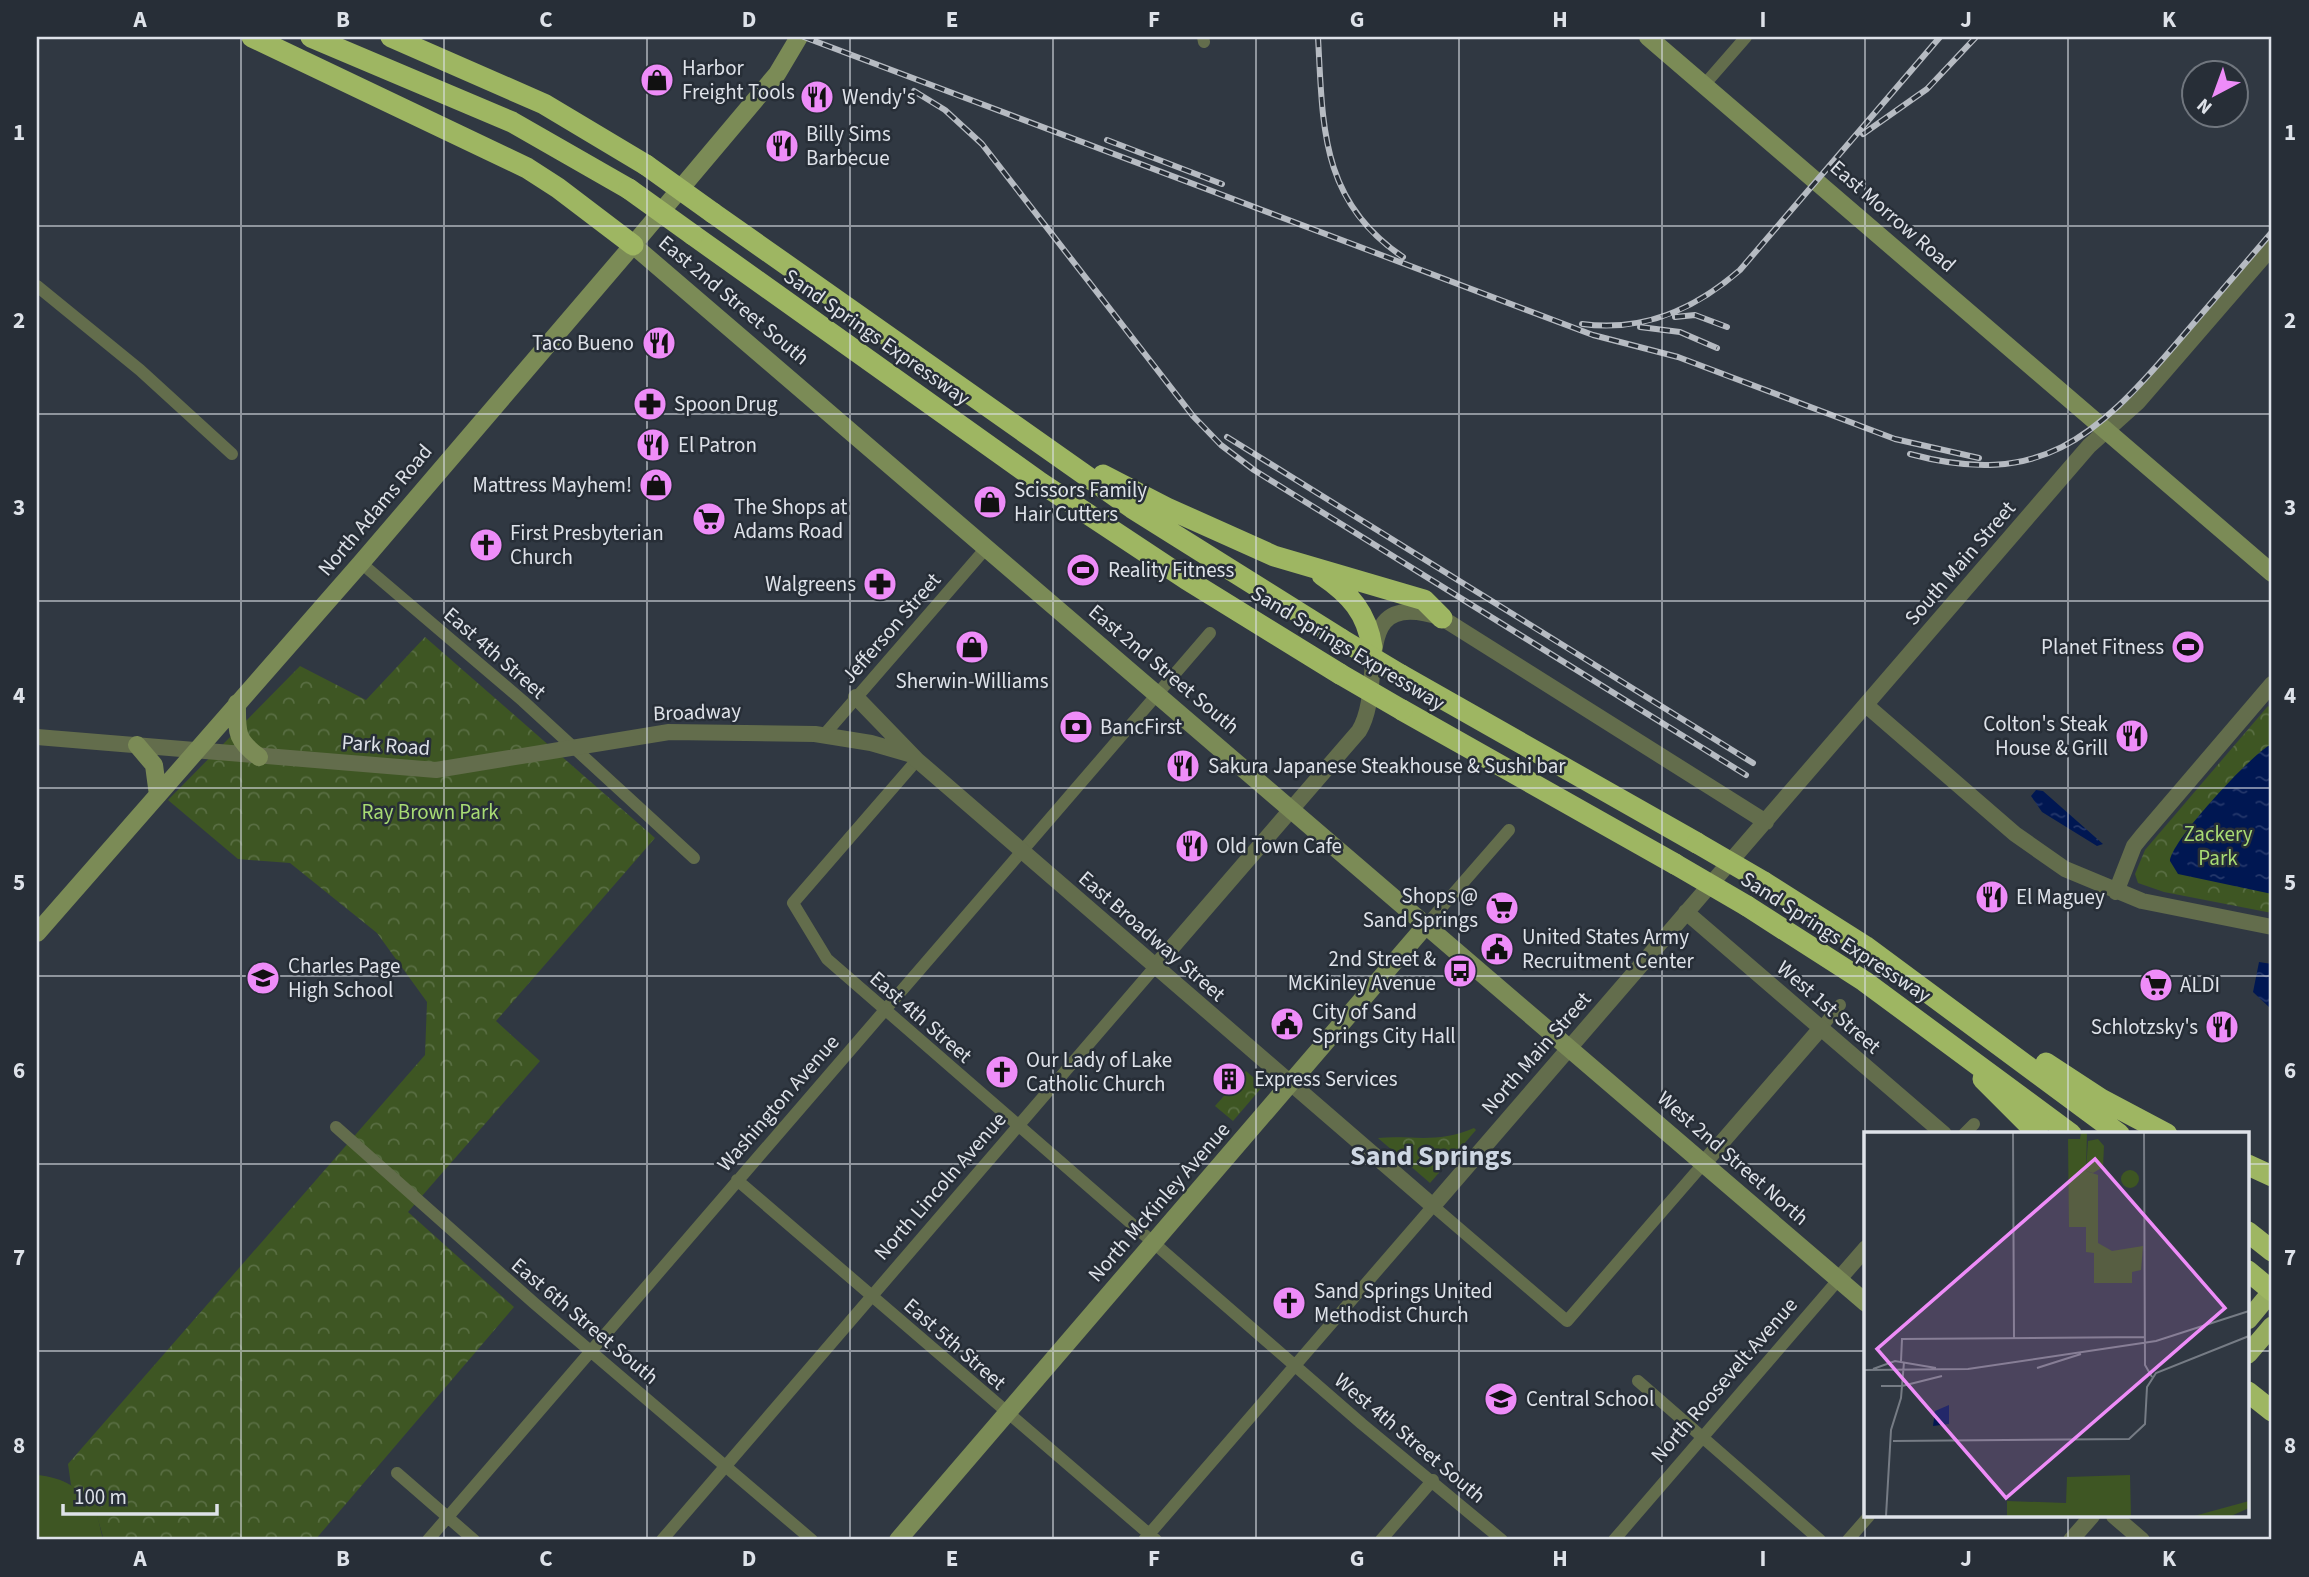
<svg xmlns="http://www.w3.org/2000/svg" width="2309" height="1577" viewBox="0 0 2309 1577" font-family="'Source Sans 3',sans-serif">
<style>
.park{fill:url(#park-crowns)}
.pitch{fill:#3e5623}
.water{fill:url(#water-ripples)}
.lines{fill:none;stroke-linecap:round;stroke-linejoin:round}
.minor{stroke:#636d4c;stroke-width:12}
.tertiary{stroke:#636d4c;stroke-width:16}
.secondary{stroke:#7b8b56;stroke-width:18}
.trunk{stroke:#96ac60;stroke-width:19}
.motorway{stroke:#9eb662;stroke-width:21}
.rail-casing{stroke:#b6bbc2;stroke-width:6}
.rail{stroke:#272e37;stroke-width:3.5;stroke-dasharray:10;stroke-linecap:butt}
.motorway-bridge{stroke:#9eb662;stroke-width:21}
.grid{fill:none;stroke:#dee2e9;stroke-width:2;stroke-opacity:0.55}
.labels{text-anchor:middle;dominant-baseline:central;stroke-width:5;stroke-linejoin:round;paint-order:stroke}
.poi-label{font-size:21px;fill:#dee2e9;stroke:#272e37;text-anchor:start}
.street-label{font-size:21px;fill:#dee2e9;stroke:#272e37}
.park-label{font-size:21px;fill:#a8db74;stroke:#272e37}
.district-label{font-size:28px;font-weight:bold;fill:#ced7e3;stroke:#272e37}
.inset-road{fill:none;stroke:#767c85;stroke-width:2}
.view{fill:#ee8cf8;fill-opacity:0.15;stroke:#ee8cf8;stroke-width:3.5}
.inset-edge{fill:none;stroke:#dee2e9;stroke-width:3.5}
.neatline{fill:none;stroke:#dee2e9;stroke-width:2.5}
.grid-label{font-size:23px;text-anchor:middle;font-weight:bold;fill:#dee2e9}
</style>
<defs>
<pattern id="park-crowns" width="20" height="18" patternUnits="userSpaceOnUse" patternTransform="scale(1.75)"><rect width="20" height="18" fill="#3e5623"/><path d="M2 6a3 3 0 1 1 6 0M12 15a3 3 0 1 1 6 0" fill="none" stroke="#596e43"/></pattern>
<pattern id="water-ripples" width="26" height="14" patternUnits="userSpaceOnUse" patternTransform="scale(1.75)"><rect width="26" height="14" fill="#001752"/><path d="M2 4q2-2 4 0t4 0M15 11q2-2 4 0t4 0" fill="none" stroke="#25386b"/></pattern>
</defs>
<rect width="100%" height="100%" fill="#303842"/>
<path class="park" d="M425 637 655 838 496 1021 540 1061 408 1212 514 1307 315 1540H104L96 1513 71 1485 68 1464 425 1055 427 1002 377 933 290 863 238 859 168 800 300 666 366 700Z
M2268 706 2272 710V913L2164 892 2138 883 2135 874 2145 850Z
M1246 1071 1263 1086 1233 1121 1215 1106Z
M1474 1128 1476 1130 1430 1183 1378 1138C1412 1135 1438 1144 1474 1128Z"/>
<path class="pitch" d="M37 1475C62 1477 85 1489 96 1513 100 1522 100 1532 104 1540H37Z"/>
<path class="water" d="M2270 745 2272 894 2178 874 2170 861C2171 841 2252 754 2270 745Z
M2036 790 2043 791 2103 844 2097 846 2042 812 2031 796Z
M2259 962 2272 964 2270 1008 2253 992Z"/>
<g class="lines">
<path class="minor" d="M1203 37 1204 42
M1705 84 1746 37
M37 286 140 370 232 454
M361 563 523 701 694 858
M824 735 987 547
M917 760 793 903 827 959 1362 1424 1502 1540
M1427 924 1509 830
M1821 1028 1840 1005
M336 1127 534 1303 812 1540
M1964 1134 1974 1124
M737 1180 1156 1540
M1638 1381 1820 1540
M397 1473 474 1540
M428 1540 1210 633
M662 1540 1155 967
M1144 1540 1433 1206 1567 1321 1704 1163
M1381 1540 1433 1480
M1614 1540 1839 1279
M1848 1540 1869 1516"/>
<path class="tertiary" d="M856 697 917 760 1433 1206 2089 446 2138 402 2272 247
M1866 705 2015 834 2065 869 2142 901 2272 927
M37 737 436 770 669 732 815 734 871 743 909 754
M2116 892 2134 846 2142 836 2272 684
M1686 912 1944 1134
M1155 967 1359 731C1388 683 1346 586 1442 618L1766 822
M1704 1163 1821 1028
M1839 1279 1866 1248
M2114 1516 2142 1540
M2071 1540 2092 1516"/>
<path class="secondary" d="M1648 37 2272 573
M633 245 1866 1303
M237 703C237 732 235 739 259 757
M137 745 154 765 158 795
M37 933 361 563 633 245 777 74 799 37
M898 1540 1427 924"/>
<path class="trunk" d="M2248 1320 2272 1291
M2248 1354 2272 1326"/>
<path class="motorway" d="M252 37 527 168 558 188 633 245
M311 37 512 122 629 189
M391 37 544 104 646 165
M713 213 1132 508 1341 639
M693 235 1041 483 1186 579 1340 674
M1103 475 1167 508 1274 556 1424 600 1442 618
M1322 575C1350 594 1367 613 1372 647
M1401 675 1697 843
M1402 710 1675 864
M1764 882 1865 946 2119 1134
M1747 906 1864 981 2071 1134
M2046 1063 2101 1099 2167 1134
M1983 1079 2038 1134
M2248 1165 2272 1176
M2248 1232 2272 1251
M2248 1271 2272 1291
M2248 1392 2272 1411"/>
<defs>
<path id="rail" d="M804 37 1593 335 1678 357 1895 439 1979 458
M1318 37C1323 126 1320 201 1403 257
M914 91 945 110 982 144 1193 416 1221 445 1254 470 1746 775
M1863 134 1927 89 1976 37
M1107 140 1222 184
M1675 317 1695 315 1727 327
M1582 324C1643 332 1694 310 1740 270L1940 37
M1640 327 1680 332 1717 348
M1227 437 1753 763
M1910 454C2040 489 2096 437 2175 345 2208 307 2240 269 2272 232"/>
</defs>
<use href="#rail" class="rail-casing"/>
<use href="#rail" class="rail"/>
<path class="motorway-bridge" d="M646 165 713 213
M629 189 693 235
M1341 639 1401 675
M1340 674 1402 710
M1697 843 1764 882
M1675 864 1747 906"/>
</g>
<path class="grid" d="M241 37V1540M444 37V1540M647 37V1540M850 37V1540M1053 37V1540M1256 37V1540M1459 37V1540M1662 37V1540M1865 37V1540M2068 37V1134M37 226H2272M37 414H2272M37 601H2272M37 788H2272M37 976H2272M37 1164H1866M2248 1164H2272M37 1351H1866M2248 1351H2272M2068 1516V1540"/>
<defs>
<symbol id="shop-disc" viewBox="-11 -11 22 22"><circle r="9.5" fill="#ee8cf8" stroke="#272e37"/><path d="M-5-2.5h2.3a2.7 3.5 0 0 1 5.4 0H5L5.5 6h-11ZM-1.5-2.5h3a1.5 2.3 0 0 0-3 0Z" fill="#111"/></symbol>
<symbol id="restaurant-disc" viewBox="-11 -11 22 22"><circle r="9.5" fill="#ee8cf8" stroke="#272e37"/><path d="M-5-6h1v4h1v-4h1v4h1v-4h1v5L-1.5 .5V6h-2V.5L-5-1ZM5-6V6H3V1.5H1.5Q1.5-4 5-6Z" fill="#111"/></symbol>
<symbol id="pharmacy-disc" viewBox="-11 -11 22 22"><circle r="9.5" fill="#ee8cf8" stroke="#272e37"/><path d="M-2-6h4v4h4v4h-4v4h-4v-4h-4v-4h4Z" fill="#111"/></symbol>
<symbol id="supermarket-disc" viewBox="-11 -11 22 22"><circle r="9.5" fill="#ee8cf8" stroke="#272e37"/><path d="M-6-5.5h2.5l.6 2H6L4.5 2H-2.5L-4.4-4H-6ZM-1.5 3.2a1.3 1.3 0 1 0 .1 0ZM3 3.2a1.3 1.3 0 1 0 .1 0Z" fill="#111"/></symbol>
<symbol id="church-disc" viewBox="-11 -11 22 22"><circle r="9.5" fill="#ee8cf8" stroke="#272e37"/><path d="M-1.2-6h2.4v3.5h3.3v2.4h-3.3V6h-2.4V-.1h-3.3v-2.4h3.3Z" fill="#111"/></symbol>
<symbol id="stadium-disc" viewBox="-11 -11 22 22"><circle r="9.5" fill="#ee8cf8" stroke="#272e37"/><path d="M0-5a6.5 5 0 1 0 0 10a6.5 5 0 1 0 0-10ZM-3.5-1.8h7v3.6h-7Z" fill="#111"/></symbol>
<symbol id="bank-disc" viewBox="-11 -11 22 22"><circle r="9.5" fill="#ee8cf8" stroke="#272e37"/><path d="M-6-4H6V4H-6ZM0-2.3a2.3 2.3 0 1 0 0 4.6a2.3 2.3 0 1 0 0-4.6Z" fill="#111"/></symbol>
<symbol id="civic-disc" viewBox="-11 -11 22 22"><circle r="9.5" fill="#ee8cf8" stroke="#272e37"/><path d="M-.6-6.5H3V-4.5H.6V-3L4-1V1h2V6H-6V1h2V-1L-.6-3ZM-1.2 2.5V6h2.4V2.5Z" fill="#111"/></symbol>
<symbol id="bus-disc" viewBox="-11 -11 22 22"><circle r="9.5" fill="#ee8cf8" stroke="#272e37"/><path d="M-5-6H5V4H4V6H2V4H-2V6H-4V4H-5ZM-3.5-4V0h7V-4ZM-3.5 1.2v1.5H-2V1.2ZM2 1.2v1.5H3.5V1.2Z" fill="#111"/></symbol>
<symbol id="school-disc" viewBox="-11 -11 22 22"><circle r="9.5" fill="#ee8cf8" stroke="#272e37"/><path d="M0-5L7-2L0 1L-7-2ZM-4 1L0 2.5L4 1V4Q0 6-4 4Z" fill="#111"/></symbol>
<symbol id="building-disc" viewBox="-11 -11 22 22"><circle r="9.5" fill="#ee8cf8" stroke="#272e37"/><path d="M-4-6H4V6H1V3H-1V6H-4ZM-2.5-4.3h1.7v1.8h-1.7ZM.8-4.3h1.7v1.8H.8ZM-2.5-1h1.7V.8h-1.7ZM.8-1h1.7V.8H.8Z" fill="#111"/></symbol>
</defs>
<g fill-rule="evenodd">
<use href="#shop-disc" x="638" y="61" width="38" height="38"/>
<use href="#restaurant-disc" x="798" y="78" width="38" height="38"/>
<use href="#restaurant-disc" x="763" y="127" width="38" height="38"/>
<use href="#restaurant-disc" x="640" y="324" width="38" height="38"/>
<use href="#pharmacy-disc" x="631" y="385" width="38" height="38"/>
<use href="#restaurant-disc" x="634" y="426" width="38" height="38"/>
<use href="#shop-disc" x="637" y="466" width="38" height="38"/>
<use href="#shop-disc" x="971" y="483" width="38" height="38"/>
<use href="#supermarket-disc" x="690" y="500" width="38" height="38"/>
<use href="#church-disc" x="467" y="526" width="38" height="38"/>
<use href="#stadium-disc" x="1064" y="551" width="38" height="38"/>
<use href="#pharmacy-disc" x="861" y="565" width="38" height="38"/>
<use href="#shop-disc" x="953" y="628" width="38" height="38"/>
<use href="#stadium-disc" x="2169" y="628" width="38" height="38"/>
<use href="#bank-disc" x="1057" y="708" width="38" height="38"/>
<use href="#restaurant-disc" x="2113" y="717" width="38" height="38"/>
<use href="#restaurant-disc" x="1164" y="747" width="38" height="38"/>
<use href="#restaurant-disc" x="1173" y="827" width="38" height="38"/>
<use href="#restaurant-disc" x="1973" y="878" width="38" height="38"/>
<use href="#supermarket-disc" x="1483" y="889" width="38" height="38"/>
<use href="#civic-disc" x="1478" y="930" width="38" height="38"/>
<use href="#bus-disc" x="1441" y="952" width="38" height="38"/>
<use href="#school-disc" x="244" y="959" width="38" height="38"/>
<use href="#supermarket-disc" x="2137" y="966" width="38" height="38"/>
<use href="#civic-disc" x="1268" y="1005" width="38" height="38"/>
<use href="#restaurant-disc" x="2203" y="1008" width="38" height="38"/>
<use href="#church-disc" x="983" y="1053" width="38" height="38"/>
<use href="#building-disc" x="1210" y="1060" width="38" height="38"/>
<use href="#church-disc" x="1270" y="1284" width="38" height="38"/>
<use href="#school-disc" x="1482" y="1380" width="38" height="38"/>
</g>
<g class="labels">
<g class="poi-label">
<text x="682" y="68">Harbor<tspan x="682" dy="24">Freight Tools</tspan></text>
<text x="842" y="97">Wendy's</text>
<text x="806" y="134">Billy Sims<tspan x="806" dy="24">Barbecue</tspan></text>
<text x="634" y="343" text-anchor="end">Taco Bueno</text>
<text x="674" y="404">Spoon Drug</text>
<text x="678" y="445">El Patron</text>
<text x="632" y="485" text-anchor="end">Mattress Mayhem!</text>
<text x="1014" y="490">Scissors Family<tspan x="1014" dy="24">Hair Cutters</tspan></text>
<text x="734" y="507">The Shops at<tspan x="734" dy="24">Adams Road</tspan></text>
<text x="510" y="533">First Presbyterian<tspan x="510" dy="24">Church</tspan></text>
<text x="1108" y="570">Reality Fitness</text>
<text x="856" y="584" text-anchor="end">Walgreens</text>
<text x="2164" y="647" text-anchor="end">Planet Fitness</text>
<text x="972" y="681" text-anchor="middle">Sherwin-Williams</text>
<text x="2108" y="724" text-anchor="end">Colton's Steak<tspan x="2108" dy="24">House &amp; Grill</tspan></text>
<text x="1100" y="727">BancFirst</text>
<text x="1208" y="766">Sakura Japanese Steakhouse &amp; Sushi bar</text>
<text x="1216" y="846">Old Town Cafe</text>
<text x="1478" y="896" text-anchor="end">Shops @<tspan x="1478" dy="24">Sand Springs</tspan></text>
<text x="2016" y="897">El Maguey</text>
<text x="1522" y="937">United States Army<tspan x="1522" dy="24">Recruitment Center</tspan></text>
<text x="1436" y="959" text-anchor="end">2nd Street &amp;<tspan x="1436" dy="24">McKinley Avenue</tspan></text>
<text x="288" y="966">Charles Page<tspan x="288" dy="24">High School</tspan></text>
<text x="2180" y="985">ALDI</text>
<text x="1312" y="1012">City of Sand<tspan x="1312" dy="24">Springs City Hall</tspan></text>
<text x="2198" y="1027" text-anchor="end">Schlotzsky's</text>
<text x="1026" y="1060">Our Lady of Lake<tspan x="1026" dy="24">Catholic Church</tspan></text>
<text x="1254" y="1079">Express Services</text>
<text x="1314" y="1291">Sand Springs United<tspan x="1314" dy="24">Methodist Church</tspan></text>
<text x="1526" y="1399">Central School</text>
</g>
<g class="street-label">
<text transform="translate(1893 216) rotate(41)">East Morrow Road</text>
<text transform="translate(734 300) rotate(40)">East 2nd Street South</text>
<text transform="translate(877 337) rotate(35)">Sand Springs Expressway</text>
<text transform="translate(375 510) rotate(-50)">North Adams Road</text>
<text transform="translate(1960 563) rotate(-49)">South Main Street</text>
<text transform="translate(891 628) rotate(-49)">Jefferson Street</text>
<text transform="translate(1348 648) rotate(31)">Sand Springs Expressway</text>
<text transform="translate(495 653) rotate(41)">East 4th Street</text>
<text transform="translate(1164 669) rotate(40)">East 2nd Street South</text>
<text transform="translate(697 712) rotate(-2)">Broadway</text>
<text transform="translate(386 745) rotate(4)">Park Road</text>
<text transform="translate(1152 936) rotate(41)">East Broadway Street</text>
<text transform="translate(1836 937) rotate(33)">Sand Springs Expressway</text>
<text transform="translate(1829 1007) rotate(41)">West 1st Street</text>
<text transform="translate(921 1017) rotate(41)">East 4th Street</text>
<text transform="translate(1536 1053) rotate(-49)">North Main Street</text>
<text transform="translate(778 1103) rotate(-49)">Washington Avenue</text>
<text transform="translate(1733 1158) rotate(41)">West 2nd Street North</text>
<text transform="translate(940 1186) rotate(-49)">North Lincoln Avenue</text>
<text transform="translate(1159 1202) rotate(-49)">North McKinley Avenue</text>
<text transform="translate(585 1321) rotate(40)">East 6th Street South</text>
<text transform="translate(955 1344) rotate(41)">East 5th Street</text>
<text transform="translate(1724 1380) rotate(-49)">North Roosevelt Avenue</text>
<text transform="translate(1410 1438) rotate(40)">West 4th Street South</text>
</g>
<g class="park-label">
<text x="430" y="812">Ray Brown Park</text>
<text x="2218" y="834">Zackery<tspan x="2218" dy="24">Park</tspan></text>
</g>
<g class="district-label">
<text x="1431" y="1156">Sand Springs</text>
</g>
</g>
<g transform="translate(1864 1132)">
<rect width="385" height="385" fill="#303842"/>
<path d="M266 343 267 384H143V369L202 371 203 345ZM385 369V376L367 384H330Z" fill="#3e5623"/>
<path d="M217 1H223L222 39 234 43V111L248 119 279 114 277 138 268 140V151H230V121L222 120V95H205L204 7H216Z" fill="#3e5623"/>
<path d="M234 7 240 14 239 35 229 41 222 39 224 9ZM257 47a9 9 0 1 1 18 0a9 9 0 1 1-18 0Z" fill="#3e5623"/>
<path d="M85 273V292L69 294 71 279Z" fill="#001752"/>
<path class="inset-road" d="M149 1 150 206M280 1 281 233 288 245M37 229 38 207 281 205M173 236 217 222M9 237 31 229 72 236M0 238 104 237 292 209 385 179M17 254H38M38 254 78 244M29 309 265 307 281 292 283 255 292 241 385 204M22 384 27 298 37 266 40 230"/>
<path class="view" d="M231 27 361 176 142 366 13 217Z"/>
<rect width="385" height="385" class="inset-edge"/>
</g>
<rect width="2309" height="1577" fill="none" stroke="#272e37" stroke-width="77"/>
<g transform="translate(2215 94) rotate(221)"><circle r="33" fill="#272e37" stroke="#70767e" stroke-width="2"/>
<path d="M0-5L12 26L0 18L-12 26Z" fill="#ee8cf8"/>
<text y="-10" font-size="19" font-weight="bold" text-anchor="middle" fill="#dee2e9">N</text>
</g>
<path d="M63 1504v10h154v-10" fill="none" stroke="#dee2e9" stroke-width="3.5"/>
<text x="74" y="1504" font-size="21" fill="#dee2e9" stroke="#272e37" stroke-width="5" paint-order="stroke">100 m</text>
<rect x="38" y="38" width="2232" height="1500" class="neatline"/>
<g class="grid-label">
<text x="140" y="27">A</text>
<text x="343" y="27">B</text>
<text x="546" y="27">C</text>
<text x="749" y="27">D</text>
<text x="952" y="27">E</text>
<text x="1154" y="27">F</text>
<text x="1357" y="27">G</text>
<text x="1560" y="27">H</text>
<text x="1763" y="27">I</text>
<text x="1966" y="27">J</text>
<text x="2169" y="27">K</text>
<text x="19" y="140">1</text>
<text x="2290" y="140">1</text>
<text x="19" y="328">2</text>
<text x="2290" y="328">2</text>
<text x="19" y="515">3</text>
<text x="2290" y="515">3</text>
<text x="19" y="703">4</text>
<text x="2290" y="703">4</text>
<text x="19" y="890">5</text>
<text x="2290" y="890">5</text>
<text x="19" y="1078">6</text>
<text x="2290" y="1078">6</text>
<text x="19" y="1265">7</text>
<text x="2290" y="1265">7</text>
<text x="19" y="1453">8</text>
<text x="2290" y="1453">8</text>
<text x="140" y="1566">A</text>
<text x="343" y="1566">B</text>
<text x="546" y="1566">C</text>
<text x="749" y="1566">D</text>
<text x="952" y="1566">E</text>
<text x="1154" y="1566">F</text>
<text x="1357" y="1566">G</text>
<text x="1560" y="1566">H</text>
<text x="1763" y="1566">I</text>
<text x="1966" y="1566">J</text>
<text x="2169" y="1566">K</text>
</g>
</svg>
